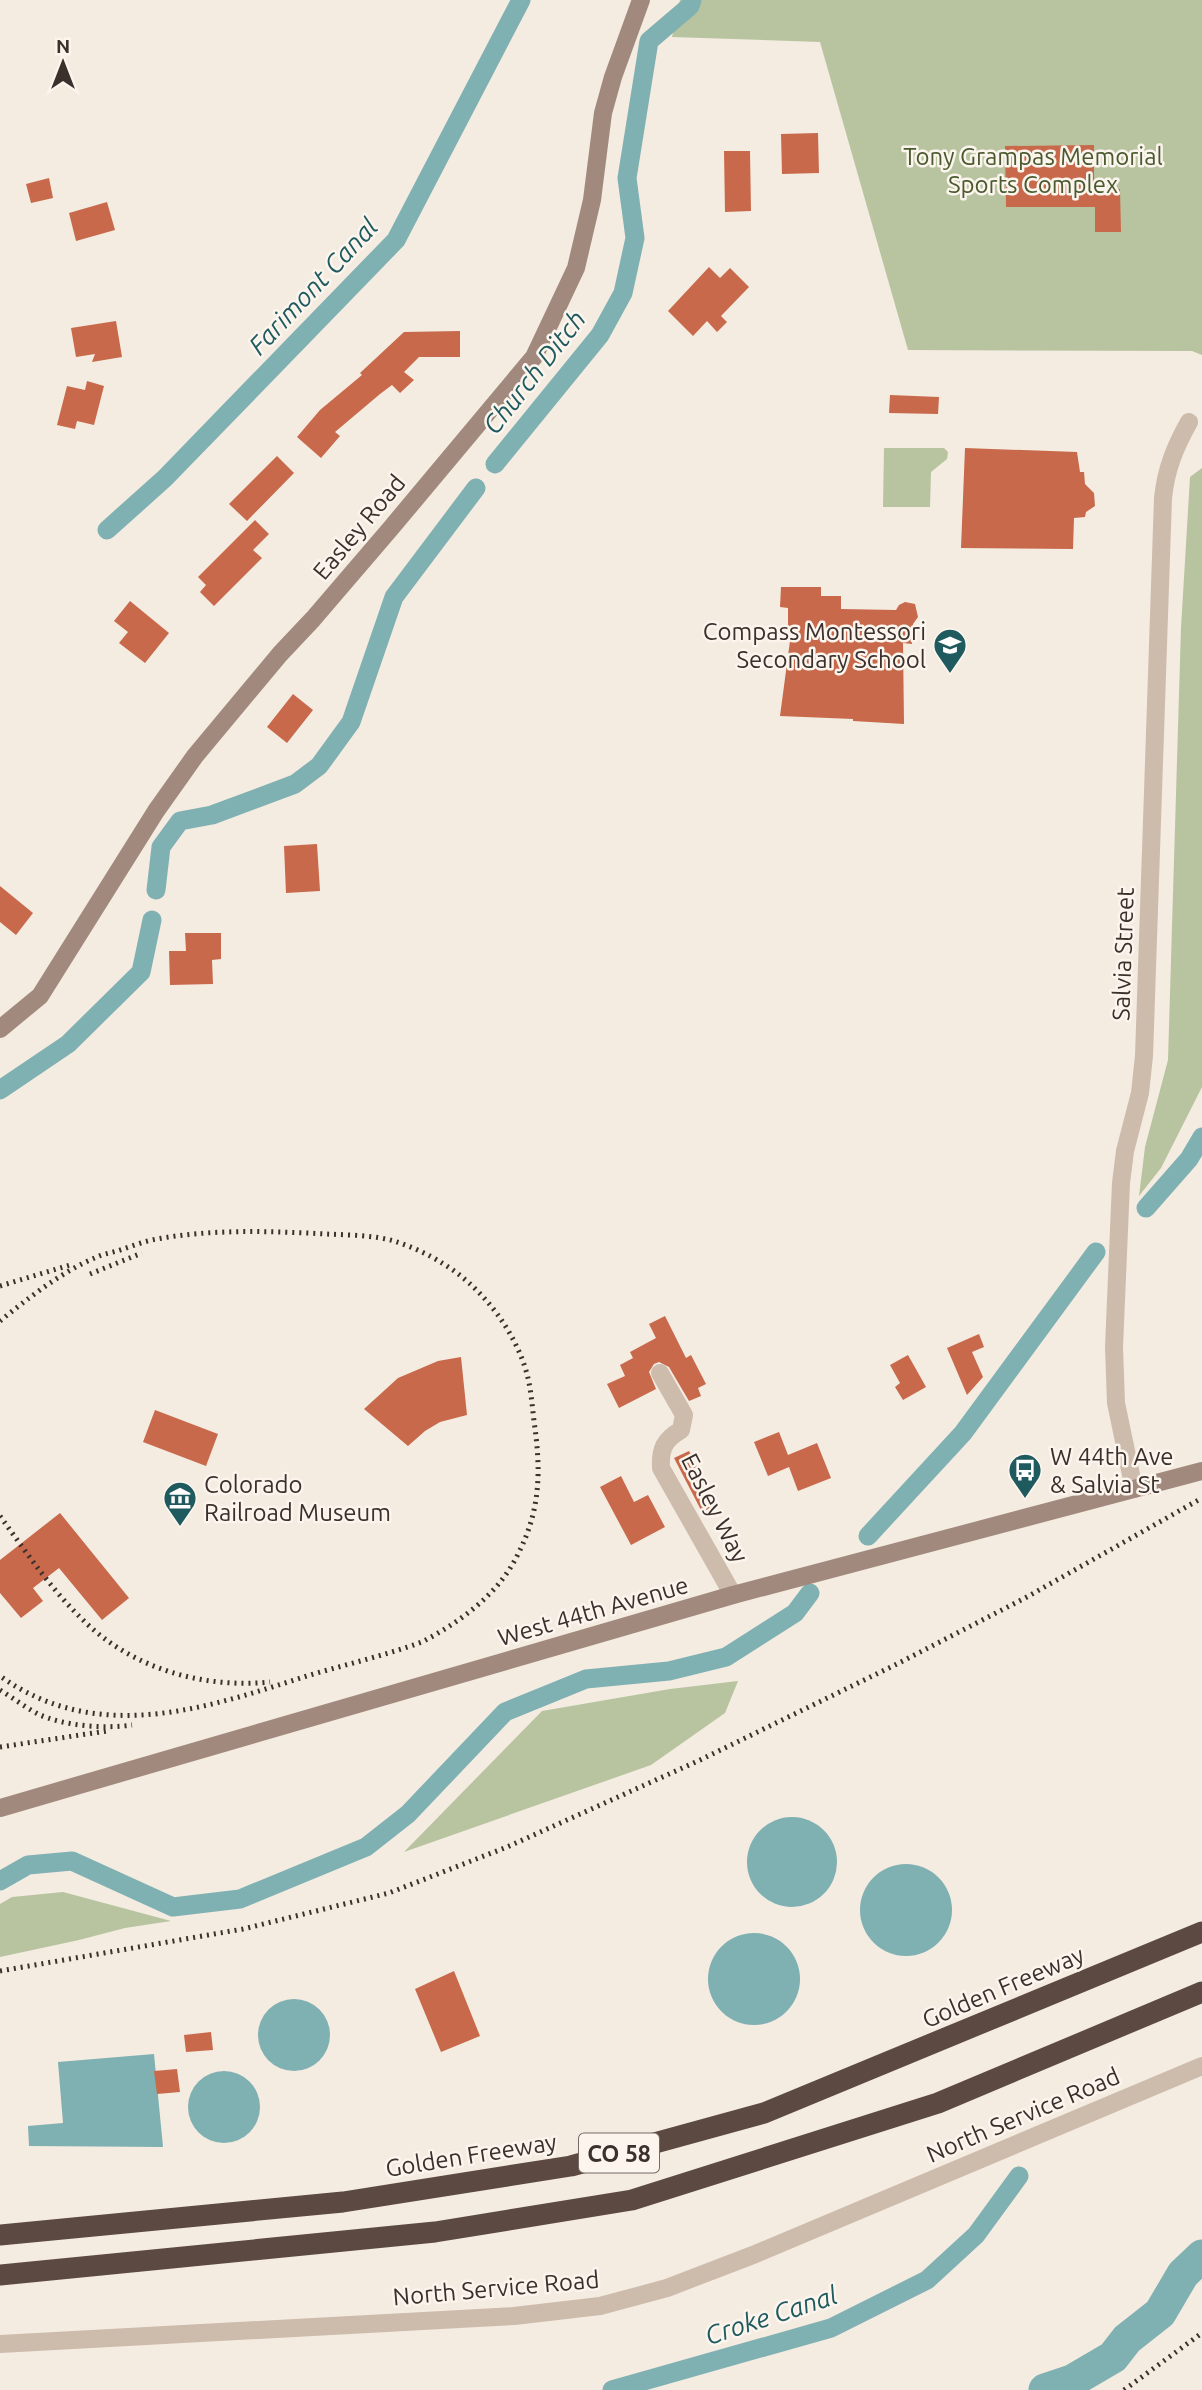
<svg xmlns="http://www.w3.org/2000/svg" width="1202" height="2390" viewBox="0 0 1202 2390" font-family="Ubuntu,sans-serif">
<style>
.green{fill:#b8c4a0}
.water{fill:#7fb0b2}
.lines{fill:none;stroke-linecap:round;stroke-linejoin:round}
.canal{stroke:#7fb0b2;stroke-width:19}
.river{stroke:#7fb0b2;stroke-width:33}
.building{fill:#c8694b}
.street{stroke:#cdbbac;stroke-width:18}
.secondary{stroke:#a18a7d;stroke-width:18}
.highway{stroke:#5c4a42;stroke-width:21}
.rail{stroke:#3b302b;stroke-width:5;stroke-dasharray:2 5;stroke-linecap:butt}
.labels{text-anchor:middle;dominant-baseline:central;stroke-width:5;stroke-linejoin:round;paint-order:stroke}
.shield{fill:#fbf5ee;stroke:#756b66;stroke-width:2}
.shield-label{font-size:23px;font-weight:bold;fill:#3b302b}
.park-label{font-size:24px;fill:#4a5a2e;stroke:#fbf5ee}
.street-label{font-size:24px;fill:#3b302b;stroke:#fbf5ee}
.poi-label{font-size:24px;fill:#3b302b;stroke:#fbf5ee;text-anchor:start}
.water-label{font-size:26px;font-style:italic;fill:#1f5a5e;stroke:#fbf5ee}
</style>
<rect width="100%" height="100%" fill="#f4ebe1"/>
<path class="green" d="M680 0H1202V355L1192 351 908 350 820 42 672 37Z
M884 448H944L948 452 947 459 931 472 930 507H883Z
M1202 468V1087L1161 1168 1139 1196 1145 1147 1168 1060 1181 628 1190 477Z
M738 1681 725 1713 651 1765 404 1852 542 1711 670 1689Z
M63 1892 171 1921 125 1928 79 1940 0 1957V1904L12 1897Z"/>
<path class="water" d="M747 1862a45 45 0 1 1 90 0a45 45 0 1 1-90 0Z
M860 1910a46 46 0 1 1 92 0a46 46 0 1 1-92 0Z
M708 1979a46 46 0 1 1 92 0a46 46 0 1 1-92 0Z
M258 2035a36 36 0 1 1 72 0a36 36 0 1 1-72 0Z
M154 2054 163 2147 29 2146 28 2126 63 2123 58 2062Z
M188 2107a36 36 0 1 1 72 0a36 36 0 1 1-72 0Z"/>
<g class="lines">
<path class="canal" d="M495 464 600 335 623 293 635 238 627 178 649 41 690 6 692 0
M107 530 165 478 396 240 521 0
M156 890 161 847 180 821 212 815 295 784 319 766 351 722 394 597 476 488
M0 1090 68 1044 141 972 152 920
M1146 1208 1189 1159 1202 1137
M868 1536 963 1433 1096 1252
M0 1881 28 1865 72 1861 173 1907 240 1899 366 1847 408 1814 505 1712 586 1679 669 1671 726 1657 795 1613 810 1593
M612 2390 831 2328 927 2280 976 2235 1019 2176"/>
<path class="river" d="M1045 2390 1072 2381 1113 2357 1127 2339 1160 2313 1183 2274 1202 2256"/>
</g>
<path class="building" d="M818 133 819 173 782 174 781 134Z
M1094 145V190L1120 189 1121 232H1095V207H1006L1005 146Z
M724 151H750L751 211 725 212Z
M49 178 53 198 31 203 26 184Z
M107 202 115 230 76 241 69 213Z
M709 267 720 278 730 268 749 287 721 316 727 322 717 332 707 321 693 336 668 311Z
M116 321 122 357 92 362 95 354 76 357 71 328Z
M460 331V357H419L404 372 414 380 400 393 392 385 380 394 335 432 340 436 321 458 297 437 320 410 362 375 360 373 404 332Z
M87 381 104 386 94 425 77 421 75 429 57 425 67 386 85 390Z
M890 395 939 397 938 414 889 413Z
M965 448 1077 452 1080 472H1084L1085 484 1094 493 1095 506 1086 512 1085 517 1074 518 1073 549 961 548Z
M277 456 294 473 247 521 229 504Z
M255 520 269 534 253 550 262 558 214 606 200 592 206 585 198 577Z
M781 587H821V596H841V609L896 610 899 605 905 602 915 604 918 617 913 624 912 644 903 643 904 724 853 721V719L780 716 790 641H788V608L780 607Z
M130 601 169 633 145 663 119 643 128 632 114 621Z
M293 694 313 710 287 743 267 727Z
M317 844 320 891 286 893 284 846Z
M0 886 33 913 16 935 0 922Z
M185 933H221V959L212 960 213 984 170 985 169 951H186Z
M665 1316 686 1358 691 1355 706 1384 698 1388 701 1396 689 1401 669 1367 659 1362 654 1364 649 1372 656 1389 619 1408 607 1384 625 1376 620 1365 633 1358 630 1352 656 1338 649 1324Z
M979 1334 984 1347 972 1352 983 1377 967 1395 947 1348Z
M908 1355 926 1387 903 1400 895 1387 900 1383 890 1365Z
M461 1357 467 1415 440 1422 425 1431 408 1446 364 1409 398 1378 438 1361Z
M155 1410 218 1434 206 1466 143 1442Z
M779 1432 788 1455 817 1443 831 1478 798 1491 789 1467 768 1476 754 1442Z
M689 1451 716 1505 702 1512 674 1458Z
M621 1476 634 1502 648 1495 665 1527 631 1545 600 1487Z
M60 1513 129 1598 102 1620 59 1568 33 1588 43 1601 21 1618 0 1593V1560Z
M454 1971 480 2036 441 2052 415 1989Z
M211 2032 213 2050 186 2052 184 2035Z
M177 2069 180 2092 157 2094 154 2071Z"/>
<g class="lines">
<path class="street" d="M660 1373 684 1415 681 1430C664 1440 660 1449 661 1468L733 1595
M1134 1489 1116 1403 1114 1347 1121 1183 1125 1151 1140 1093 1144 1056 1163 498C1166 469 1175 447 1189 422
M0 2344 514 2316 600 2306 667 2288 753 2255 1202 2066"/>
<path class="secondary" d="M0 1029 40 996 156 811 195 756 280 654 313 619 391 528 534 357 576 268 592 200 603 113 613 77 641 0
M0 1808 733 1595 1202 1471"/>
<path class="highway" d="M0 2235 343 2202 571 2166 764 2113 1202 1932
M0 2275 435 2232 632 2200 938 2103 1202 1992"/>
<path class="rail" d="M90 1274 142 1253
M0 1286 70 1265
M0 1321C27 1299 64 1270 97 1257 103 1254 110 1253 117 1251 130 1247 144 1241 157 1239 212 1229 270 1231 326 1234 348 1235 373 1235 394 1241 410 1246 428 1254 442 1263 481 1286 515 1330 527 1374 531 1389 532 1405 534 1421 541 1470 541 1509 518 1554 499 1594 460 1622 422 1642 386 1655 348 1664 310 1675 207 1708 98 1746 0 1676
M0 1516C26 1552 51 1589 83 1620 131 1668 203 1689 270 1682
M0 1690C13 1698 25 1707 38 1714 64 1726 104 1729 132 1725
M0 1747 107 1731
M0 1971 243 1929 389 1893 507 1847 698 1761 897 1664 1025 1598 1202 1498
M1124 2390 1202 2333"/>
</g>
<defs>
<symbol id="school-pin" viewBox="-11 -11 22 30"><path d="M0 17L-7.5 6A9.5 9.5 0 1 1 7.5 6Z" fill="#1f5a5e" stroke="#fbf5ee"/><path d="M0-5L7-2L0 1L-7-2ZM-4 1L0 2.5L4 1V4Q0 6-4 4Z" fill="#fff"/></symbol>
<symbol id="bus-pin" viewBox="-11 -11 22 30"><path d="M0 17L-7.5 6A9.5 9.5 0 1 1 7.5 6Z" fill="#1f5a5e" stroke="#fbf5ee"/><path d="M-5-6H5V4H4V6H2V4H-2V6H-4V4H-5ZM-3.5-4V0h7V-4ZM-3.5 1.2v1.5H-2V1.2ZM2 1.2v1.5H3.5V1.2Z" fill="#fff"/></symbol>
<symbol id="museum-pin" viewBox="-11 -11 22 30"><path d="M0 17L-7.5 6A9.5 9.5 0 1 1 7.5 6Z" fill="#1f5a5e" stroke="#fbf5ee"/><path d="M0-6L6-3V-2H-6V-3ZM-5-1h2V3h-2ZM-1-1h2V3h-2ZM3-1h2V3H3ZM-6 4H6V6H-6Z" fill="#fff"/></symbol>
</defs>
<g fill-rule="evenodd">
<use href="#school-pin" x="931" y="626" width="38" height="52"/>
<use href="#bus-pin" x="1006" y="1451" width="38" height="52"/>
<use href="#museum-pin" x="161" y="1479" width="38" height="52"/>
</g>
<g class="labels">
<rect class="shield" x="579" y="2133.5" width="80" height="39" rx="5"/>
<g class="shield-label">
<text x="619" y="2153">CO 58</text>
</g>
<g class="park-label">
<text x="1033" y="156">Tony Grampas Memorial<tspan x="1033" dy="28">Sports Complex</tspan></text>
</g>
<g class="street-label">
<text transform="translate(359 527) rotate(-50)">Easley Road</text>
<text transform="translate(1123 954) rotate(-88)">Salvia Street</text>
<text transform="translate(715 1508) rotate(63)">Easley Way</text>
<text transform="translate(593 1611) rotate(-16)">West 44th Avenue</text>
<text transform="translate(1003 1987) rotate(-23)">Golden Freeway</text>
<text transform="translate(1023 2115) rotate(-23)">North Service Road</text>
<text transform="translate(471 2155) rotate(-9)">Golden Freeway</text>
<text transform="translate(496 2288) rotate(-5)">North Service Road</text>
</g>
<g class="poi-label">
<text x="926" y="631" text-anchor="end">Compass Montessori<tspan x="926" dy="28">Secondary School</tspan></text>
<text x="1050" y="1456">W 44th Ave<tspan x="1050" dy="28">&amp; Salvia St</tspan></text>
<text x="204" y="1484">Colorado<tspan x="204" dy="28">Railroad Museum</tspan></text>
</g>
<g class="water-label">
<text transform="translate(313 286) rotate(-47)">Farimont Canal</text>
<text transform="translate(534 372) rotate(-52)">Church Ditch</text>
<text transform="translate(771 2315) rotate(-18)">Croke Canal</text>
</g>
</g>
<g transform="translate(63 63)" stroke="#fbf5ee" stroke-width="5" paint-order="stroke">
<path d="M0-5L12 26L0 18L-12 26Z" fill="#3b302b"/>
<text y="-10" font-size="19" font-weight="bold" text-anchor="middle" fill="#3b302b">N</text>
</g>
</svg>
